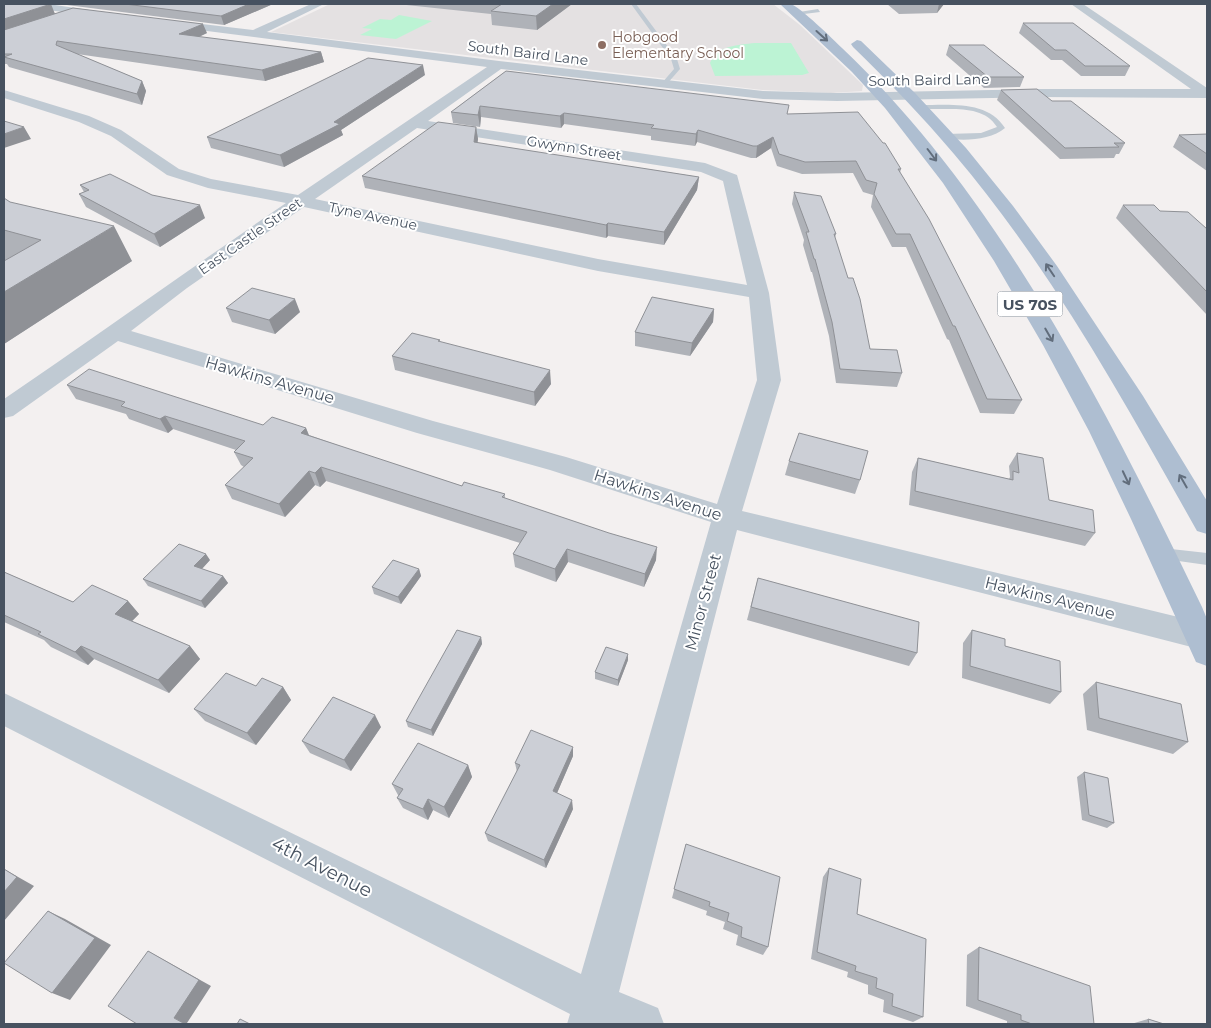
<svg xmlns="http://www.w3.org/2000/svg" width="1211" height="1028" viewBox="0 0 1211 1028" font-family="Montserrat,sans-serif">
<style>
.education{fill:#e4e1e2}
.green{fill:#bcf3d4}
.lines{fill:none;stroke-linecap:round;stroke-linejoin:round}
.lane{fill:#c0cad3;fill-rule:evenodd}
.street{fill:#c0cad3;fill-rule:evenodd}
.primary{fill:#aebed1;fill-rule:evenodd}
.wall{fill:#afb2b8}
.shaded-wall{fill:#8f9196}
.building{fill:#cccfd6;stroke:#8f9196}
.oneway{stroke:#616d7c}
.education-dot{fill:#8d6e63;stroke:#fff;stroke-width:2}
.labels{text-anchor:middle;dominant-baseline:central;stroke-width:4;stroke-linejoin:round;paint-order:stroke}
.far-education-label{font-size:14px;fill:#785e54;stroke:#fff;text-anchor:start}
.far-street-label{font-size:14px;fill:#475260;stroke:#fff}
.shield{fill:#fff;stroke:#7e8690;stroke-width:1}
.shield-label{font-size:15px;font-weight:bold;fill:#475260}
.street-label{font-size:16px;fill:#475260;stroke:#fff}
.near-street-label{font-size:19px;fill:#475260;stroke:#fff}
</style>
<rect width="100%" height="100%" fill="#f3f0f0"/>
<path class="education" d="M330 4H773L800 25 863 85 862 91 831 93 762 90 271 32Z"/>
<path class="green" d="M399 15 432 21 396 39 360 35 372 29 362 28 380 19 391 20Z
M755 43H791L809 73 802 75 715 76 710 63C718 45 738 45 755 43Z"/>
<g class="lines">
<path class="lane" d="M631 4H636L677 59 680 69 666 85 661 84 674 69 671 59Z
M818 9 820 12 796 15 793 13Z
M920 105C949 105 988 100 1005 128 990 141 962 141 943 138L942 136 946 134 981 133 997 127C981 101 943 112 918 108V106Z
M1162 548 1207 553V565L1157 558 1155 554 1157 550Z"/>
<path class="street" d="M23 4H48L103 12 108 15 103 18 28 7Z
M311 4H324L267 32 499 61 763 91 837 93 1038 89H1191L1071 4H1083L1207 88V98L1038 97 837 101 763 99 501 69 428 121 705 163 737 175 769 293 781 380 742 511 1207 624V651L737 530 619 992 658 1008 664 1024H567L570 1014 4 726V693L581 974 711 522 550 470 417 433 118 341 13 416 4 418V399C98 335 191 268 286 203L208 188 167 175 111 136 79 122 4 98V90L89 116 121 130 179 169 211 179 298 195 487 67 168 26 162 23 168 20 253 30ZM417 128 676 168 701 172 723 181 747 285 598 259 315 199ZM304 207 598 271 749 297 757 380 717 504 566 457 433 421 131 331 187 288Z"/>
<path class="primary" d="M780 4C783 4 788 3 791 4 800 7 834 40 842 48 1001 199 1108 413 1202 607L1207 619V666L1196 662 1131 519 1089 431 1043 345 994 261 943 183 885 108 852 72Z
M857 40 861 41 915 93 966 148 1013 206 1057 266 1143 396 1207 501V534L1197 531C1124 401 1051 268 954 154 922 116 888 81 853 47L851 44Z"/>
</g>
<path class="wall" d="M4 4 55 13 207 33 199 37 321 52 324 62 265 81 77 54 142 81 146 91 142 105 9 67 7 64H4Z
M59 4H273L224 25Z
M397 4H572L537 30 492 25 491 14Z
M887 4H944L937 13 899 14Z
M1023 23 1130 66 1125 76H1081L1062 60H1051L1019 33Z
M949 45 1024 77 1020 87 984 88 946 55Z
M506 71 788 114 901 169 900 173 1022 400 1014 414 980 413 949 340 947 339 906 247H892L871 207 873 195 863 192 853 173 802 174 777 166 771 148 756 158H751L697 142 695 146 651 140V136L564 124 561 128 481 117 480 127 453 123 451 112Z
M425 75 341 130 343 135 284 167 211 148 207 137Z
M1001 90 1052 101 1125 143 1119 154H1116L1114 158 1060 159 997 100Z
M476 127 478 139 477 143 699 177 697 190 664 245 608 236 606 238 365 188 362 176Z
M1207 134V171L1173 147 1179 135Z
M80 185 152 195 205 218 160 247 86 207 79 194 84 192Z
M794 192 836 234 835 238 870 349 902 373 897 387 836 383 829 336 812 272H811L803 245 804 240 792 204Z
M4 198 10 202 132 261 4 344V261L5 260H4Z
M1123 205 1160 211 1207 229V315L1116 218Z
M226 308 300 312 275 334 232 322Z
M714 309 713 322 690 356 635 346V332Z
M392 356 551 384 535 406 395 370Z
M67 385 263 425 306 428 309 435 363 454 462 486 505 494V498L656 560 644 587 568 562 556 582 515 567 513 554 520 543 326 481 320 487 315 485 285 517 232 499 225 485 244 467 241 465 234 452 236 450 173 429 168 433 129 419 126 414 76 399Z
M1017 453 1049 500 1095 533 1085 546 909 505 912 472 918 458 1009 479 1010 477 1009 466Z
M789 461 860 480 855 494 785 475Z
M210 560 202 569 223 576 228 583 205 608 148 586 143 579Z
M419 569 421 576 401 604 374 594 372 587Z
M4 572 73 602 128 601 139 614 132 621 190 646 200 659 169 693 94 659 88 665 51 647 44 640 4 622Z
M758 578 917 653 909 666 747 620Z
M972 630 1005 646 1061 692 1050 704 962 678 963 643Z
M481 637 482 644 433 736 408 727 406 721Z
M628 660 618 686 595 679V672Z
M1096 682 1188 742 1173 754 1087 730 1083 694Z
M283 687 291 700 256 745 205 721 194 709Z
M381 727 351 771 310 753 302 741Z
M573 756 557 793 573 809 546 868 488 841 485 833 517 772 515 763Z
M468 765 472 777 449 818 433 810 428 820 403 808 397 798 399 795H398L392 784Z
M1084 772 1114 823 1107 828 1082 820 1077 777Z
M686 844 768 947 763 955 736 945 738 935 723 929 725 922 706 915 707 911 672 898Z
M829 868 857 914 923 1017 913 1022 883 1012 884 1000 868 994V985L847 977 848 972 811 959 823 877Z
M979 947 1094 1024H1007V1021L966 1006 967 955Z
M1148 1019 1164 1024H1131Z"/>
<path class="shaded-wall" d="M51 4 55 14 4 30V19Z
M249 4H273L224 25 221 16Z
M553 4H572L537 30 536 16Z
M939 4H944L937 13Z
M203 24 207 33 183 44 179 34Z
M321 52 324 62 265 81 262 70Z
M423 65 425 75 341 130 343 135 284 167 280 155 334 122Z
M142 81 146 91 142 105 137 94Z
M480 106 481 117 480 127 478 115Z
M564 113V124L561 128 560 116Z
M24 127 31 139 4 148V134Z
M476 127 478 139 476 154 474 142Z
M698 130 697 142 695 146 696 134Z
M773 137 771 148 756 158 757 146Z
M699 177 697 190 664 245V232Z
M200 205 205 218 160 247 154 234Z
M608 223V236L606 238V225Z
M114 226 132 261 4 344V292Z
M295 299 300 312 275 334 269 320Z
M714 309 713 322 690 356 692 343Z
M550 370 551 384 535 406 534 392Z
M165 416 173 429 168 433 160 419Z
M306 428 311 441 301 433Z
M321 467 326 481 320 487 315 473Z
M309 471 315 485 285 517 279 504Z
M657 547 656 560 644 587 645 574Z
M567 549 568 562 556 582 555 569Z
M206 554 210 560 198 573 194 566Z
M419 569 421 576 401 604 398 597Z
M223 576 228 583 205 608 201 601Z
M128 601 139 614 126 627 115 614Z
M481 637 482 644 433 736 431 730Z
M81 646 94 659 88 665 75 652Z
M190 646 200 659 169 693 158 680Z
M628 654V660L618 686V680Z
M283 687 291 700 256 745 247 733Z
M375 715 381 727 351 771 344 760Z
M573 747V756L554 800 553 791Z
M468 765 472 777 449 818 444 807Z
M428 799 433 810 428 820 423 809Z
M572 800 573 809 546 868 544 860Z
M4 869 34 886 4 921Z
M48 911 65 919 111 945 70 1000 52 993Z
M148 951 211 986 187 1023 189 1024H185L174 1018Z"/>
<path class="building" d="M4 4H51L4 19Z
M125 4H249L221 16Z
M502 4H553L536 16 491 11Z
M73 8 203 24 179 34 321 52 262 70 57 41 56 45 142 81 137 94 4 57 12 54H4V30Z
M1023 23H1073L1130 66H1085L1066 50H1055Z
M949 45H984L1024 77H988Z
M368 58 423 65 334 122 340 124 280 155 207 137Z
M506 71 789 105 787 114 858 112 883 143H885L901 169H898L929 219 1022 400 987 399 955 326H953L910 234H896L874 194 877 183 866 180 856 161 805 162 779 154 773 137 757 146H753L698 130 696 134 651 128 654 125 564 113 560 116 480 106 478 115 451 112Z
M1037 89 1052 101H1071L1125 143H1114L1119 147 1065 148 1001 90Z
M4 121 24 127 4 134Z
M438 122 476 127 474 142 699 177 664 232 608 223 606 225 362 176Z
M1207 134V154L1179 135Z
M110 174 152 195 200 205 154 234 79 194 89 190 80 185Z
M794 192 821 196 836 234H834L848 278H853L860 299 870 349 897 350 902 373 840 369 832 322 815 259H814L806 232H809Z
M4 198 10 202 114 226 4 292V261L41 240 4 230Z
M1123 205H1154L1160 211 1188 212 1207 229V292Z
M252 288 295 299 269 320 226 308Z
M652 297 714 309 692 343 635 332Z
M412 333 440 340 438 341 550 370 534 392 392 356Z
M89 369 263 425 272 417 306 428 301 433 462 486 464 482 505 494 502 497 609 533 657 547 645 574 567 549 555 569 513 554 527 532 321 467 315 473 309 471 279 504 225 485 253 458 234 452 245 441 165 416 160 419 121 406 125 402 67 385Z
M799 433 868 451 860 480 789 461Z
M1017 453 1043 458 1049 500 1093 510 1095 533 915 491 918 458 1013 480V471L1019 473Z
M179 544 206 554 194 566 223 576 201 601 143 579Z
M393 560 419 569 398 597 372 587Z
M4 572 73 602 92 585 128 601 115 614 190 646 158 680 81 646 75 652 38 634 41 632 4 615Z
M758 578 919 622 917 653 751 607Z
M457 630 481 637 431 730 406 721Z
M972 630 1005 639V646L1060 661 1061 692 970 666Z
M606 647 628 654 618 680 595 672Z
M226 673 256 686 262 678 283 687 247 733 194 709Z
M1096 682 1181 704 1188 742 1099 718Z
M333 697 375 715 344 760 302 741Z
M531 730 573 747 553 791 572 800 544 860 485 833 520 765 515 763Z
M418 743 468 765 444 807 428 799 423 809 397 798 403 789 392 784Z
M1084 772 1108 778 1114 823 1089 815Z
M686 844 780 877 768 947 741 937 742 927 727 921 729 913 709 906 710 902 674 889Z
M829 868 861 879 857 914 926 939 923 1017 892 1006 893 994 876 988 877 978 855 971 856 966 817 952Z
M4 869 17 877 4 892Z
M48 911 95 938 52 993 4 963Z
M979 947 1090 986 1094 1024H1032L1021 1020V1015L978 1000Z
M148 951 199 980 174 1018 185 1024H137L108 1006Z
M240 1019 250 1024H237Z
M1148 1019 1164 1024H1149Z"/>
<defs><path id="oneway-shaft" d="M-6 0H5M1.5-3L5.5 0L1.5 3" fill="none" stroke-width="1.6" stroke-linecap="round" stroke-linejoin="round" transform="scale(1.25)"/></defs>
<g class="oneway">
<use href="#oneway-shaft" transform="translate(822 36) rotate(42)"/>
<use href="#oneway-shaft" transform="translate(932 155) rotate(53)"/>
<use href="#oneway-shaft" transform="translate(1050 270) rotate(-124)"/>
<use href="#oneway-shaft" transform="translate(1049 335) rotate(60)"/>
<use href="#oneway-shaft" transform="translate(1126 478) rotate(65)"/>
<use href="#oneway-shaft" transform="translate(1183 481) rotate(-120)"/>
</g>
<circle class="education-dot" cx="602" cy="45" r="5"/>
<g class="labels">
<g class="far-education-label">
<text x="612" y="37">Hobgood<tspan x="612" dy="16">Elementary School</tspan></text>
</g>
<g class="far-street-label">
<text transform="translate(528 53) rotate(7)">South Baird Lane</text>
<text transform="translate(929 80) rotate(-1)">South Baird Lane</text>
<text transform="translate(574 148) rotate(9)">Gwynn Street</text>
<text transform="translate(373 216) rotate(12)">Tyne Avenue</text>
<text transform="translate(250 236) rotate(-35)">East Castle Street</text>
</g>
<rect class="shield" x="997.5" y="291.5" width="65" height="25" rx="4"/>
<g class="shield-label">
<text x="1030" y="304">US 70S</text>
</g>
<g class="street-label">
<text transform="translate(270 380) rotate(16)">Hawkins Avenue</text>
<text transform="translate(658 495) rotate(18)">Hawkins Avenue</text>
<text transform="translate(1050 598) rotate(14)">Hawkins Avenue</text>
<text transform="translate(703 602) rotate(-75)">Minor Street</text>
</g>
<g class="near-street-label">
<text transform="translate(322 867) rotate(27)">4th Avenue</text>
</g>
</g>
<rect width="1211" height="1028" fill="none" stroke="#475260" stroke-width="10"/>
</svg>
